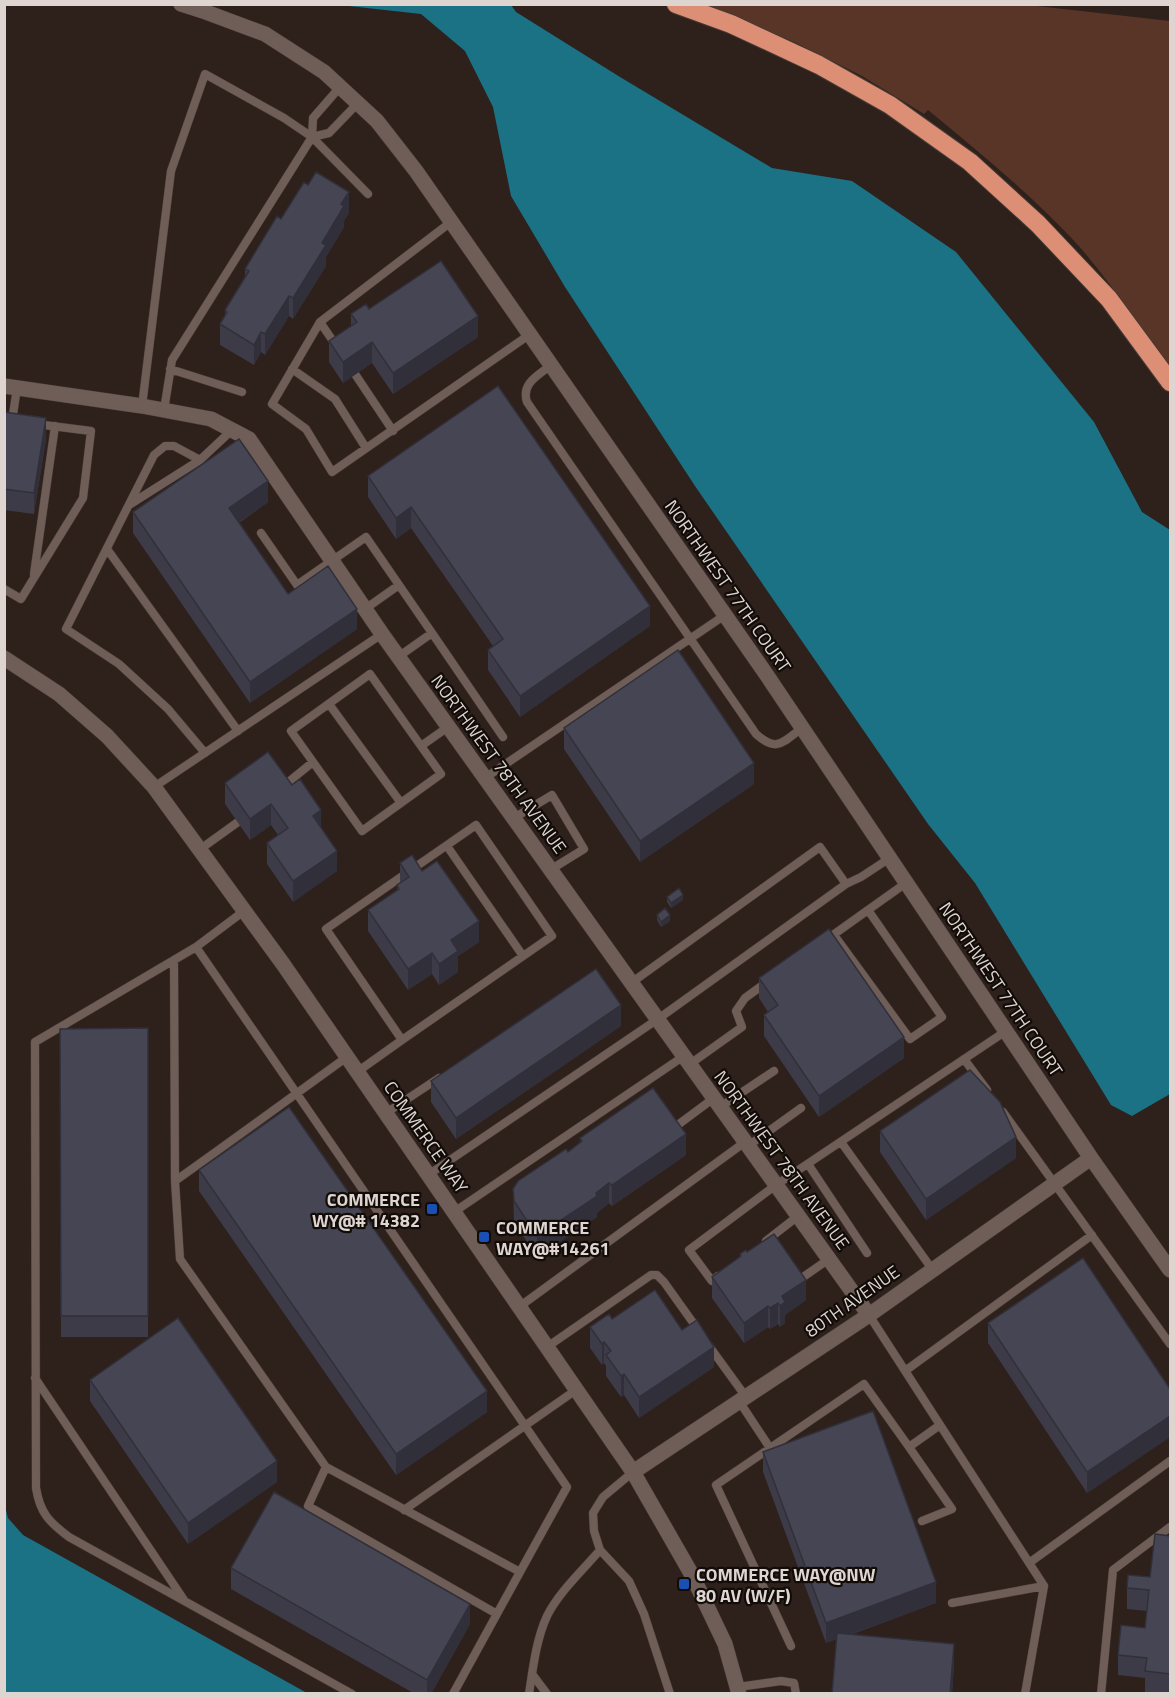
<svg xmlns="http://www.w3.org/2000/svg" width="1175" height="1698" viewBox="0 0 1175 1698" font-family="'Titillium Web',sans-serif">
<style>
.grass{fill:#583526}
.water{fill:#1b7285}
.lines{fill:none;stroke-linecap:round;stroke-linejoin:round}
.service-casing{stroke:#463b36;stroke-width:9}
.minor-casing{stroke:#463b36;stroke-width:16}
.tertiary-casing{stroke:#463b36;stroke-width:16}
.motorway-casing{stroke:#463b36;stroke-width:20}
.service{stroke:#6f5e57;stroke-width:8}
.minor{stroke:#6f5e57;stroke-width:15}
.tertiary{stroke:#6f5e57;stroke-width:15}
.motorway{stroke:#dd8f76;stroke-width:18}
.wall{fill:#3c3b47}
.shaded-wall{fill:#31303a}
.building{fill:#464553;stroke:#31303a;stroke-width:1.5}
.transit-dot{fill:#1a4fb4;stroke:#120c09;stroke-width:2}
.labels{text-anchor:middle;dominant-baseline:central;stroke-width:4.5;stroke-linejoin:round;paint-order:stroke}
.street-label{font-size:18px;fill:#ded5d1;stroke:#120c09}
.poi-label{font-size:18px;font-weight:bold;fill:#ded5d1;stroke:#120c09;text-anchor:start}
</style>
<rect width="100%" height="100%" fill="#2e201b"/>
<path class="grass" d="M1019 4 1170 21V371C1141 329 1112 284 1078 245 1032 195 980 153 928 110L924 114 862 76 796 43 705 5Z"/>
<path class="water" d="M340 5H511L516 12 620 77 772 168 852 181 956 252 1094 422 1142 512 1170 530V1094L1132 1116 1111 1105 975 883 928 824 695 486 565 287 511 196 493 107 465 51 421 14Z
M5 1421V1506L8 1518 23 1535 307 1693H5Z"/>
<g class="lines">
<defs>
<path id="service" d="M340 87 313 118 312 137 368 194
M312 137 329 133 358 103
M451 222 320 322 272 404 306 429 332 472 529 335
M320 322 337 347
M550 366C537 376 521 384 527 402L756 734C777 753 783 742 802 728
M170 369 242 392
M292 369 335 399 366 448
M355 374 393 431
M142 406 171 171 205 74 284 118 312 137 172 360 164 410
M12 421 17 388
M200 460 232 430
M129 505 200 460 174 446H165L154 455 66 629 119 664 168 709 205 753
M261 533 297 585 366 537 432 633
M107 549 238 731
M34 574 55 426
M4 589 21 599 83 498 91 431 36 424
M365 609 399 585
M398 657 432 633 503 737
M329 704 401 803
M421 746 441 774 362 831 291 731 370 674 421 746 448 727
M485 778 725 615
M154 787 382 634
M281 788 313 762
M514 818 552 795 584 849 550 870
M447 846 523 956
M199 850 238 822
M846 884 861 877 890 858
M868 910 906 883
M826 940 868 910 942 1017 910 1039 834 935
M196 947 244 911
M174 960 175 1181
M347 1057C290 1098 233 1140 175 1181L180 1259 326 1467 520 1572 567 1487 196 947 35 1042 36 1488C40 1513 49 1522 69 1537L352 1694
M964 1059 987 1090
M690 1064 742 1027 736 1011 745 998 767 982
M357 1072 402 1040 326 929 476 825 552 936 402 1040
M720 1107 774 1071
M1003 1112 1170 1344
M386 1113 439 1078
M679 1124 714 1098
M841 1142 932 1269
M748 1146 801 1108
M808 1164 867 1253
M428 1175 658 1019 846 884 820 847 631 983
M454 1212 684 1056
M766 1241 798 1216
M718 1276 712 1281 689 1250 776 1185 1006 1031
M796 1282 829 1259
M519 1307 745 1142
M869 1315 1044 1586 952 1603
M709 1346 746 1397
M547 1347 651 1275H657L664 1282 699 1331
M905 1371 1092 1235
M35 1378 184 1600
M739 1401 770 1448
M909 1447 952 1509 922 1521
M326 1467 308 1506 497 1614
M633 1472 603 1497 593 1513 594 1531 600 1550 629 1581 644 1614 670 1694
M404 1510 576 1390
M1029 1563 1170 1461
M791 1646 716 1485 864 1384 909 1447 940 1425
M532 1674 547 1694
M738 1687 781 1681 794 1683 796 1694
M453 1694 520 1572
M529 1694C533 1668 536 1640 547 1616 559 1592 583 1570 600 1550
M1025 1694 1044 1586
M1101 1694 1113 1570 1170 1527"/>
<path id="minor" d="M181 4 203 11 265 34 324 72 377 121 416 171 766 674 1091 1158 1170 1270
M4 386 142 406 211 419 249 439 382 634 869 1315
M633 1472 869 1315 1091 1158"/>
<path id="tertiary" d="M4 658 59 694 107 736 154 787 283 964 633 1472 692 1575 725 1644 739 1694"/>
<path id="motorway" d="M676 4 731 24 819 65 890 105 970 162 1038 224 1109 299 1170 382"/>
</defs>
<use href="#service" class="service-casing"/>
<use href="#minor" class="minor-casing"/>
<use href="#tertiary" class="tertiary-casing"/>
<use href="#motorway" class="motorway-casing"/>
<use href="#service" class="service"/>
<use href="#minor" class="minor"/>
<use href="#tertiary" class="tertiary"/>
<use href="#motorway" class="motorway"/>
</g>
<path class="wall" d="M349 213 344 221V227L326 257V266L293 319 289 316 265 355 261 352 254 365 220 345V324L225 317V310L245 278V269L281 219Z
M369 309 478 337 393 394 372 363 343 383 329 362V341L351 326V314Z
M4 412 46 439 34 514 4 510Z
M368 476 650 626 520 717 488 670V650L493 646 411 528 396 539 368 497Z
M268 502 239 523 288 594 357 629 250 703 133 533V512Z
M564 728 754 784 640 862 564 749Z
M225 783 321 829 337 871 293 902 267 864V843L278 835 271 825 250 840 225 804Z
M400 863 422 871 479 942 458 956V972L439 985 432 974 408 990 368 931V910L397 890V885L400 883Z
M667 897 683 900 671 908 667 902Z
M657 915 670 921 661 927 657 920Z
M759 978 904 1058 819 1117 764 1036V1015L768 1012 759 998Z
M621 1026 456 1139 431 1102V1081Z
M148 1028V1337H61L60 1029Z
M880 1131 1016 1158 926 1220 880 1152Z
M580 1138 686 1155 612 1206 609 1203 597 1213V1217L537 1257 514 1222 513 1189 568 1152 580 1143Z
M199 1170 487 1412 396 1475 199 1191Z
M747 1252 806 1300 785 1315V1323L780 1327 778 1324 770 1329 768 1327 744 1343 712 1298V1277L740 1257V1254Z
M612 1319 682 1330 714 1367 639 1418 624 1395 621 1397 606 1376V1366L604 1363 602 1365 590 1348V1327Z
M988 1323 1170 1389V1437L1087 1493 988 1343Z
M90 1380 277 1482 188 1544 90 1401Z
M763 1452 936 1603 850 1635 954 1665 952 1694H832L837 1639 826 1643 763 1472Z
M1170 1536V1694L1145 1692V1678L1118 1675V1655L1145 1628 1147 1611 1127 1609V1588L1150 1577Z
M231 1568 470 1624 431 1694H415L231 1589Z"/>
<path class="shaded-wall" d="M349 192V213L344 221V227L326 257V266L293 319V298L341 204Z
M289 296V316L265 355V334Z
M478 316V337L393 394V373Z
M261 332V352L254 365V345Z
M372 342V363L343 383V362Z
M46 418V439L34 514V493Z
M268 481V502L229 529V508Z
M411 507V528L396 539V518Z
M650 606V626L520 717V696Z
M357 609V629L250 703V682Z
M754 763V784L640 862V841Z
M271 804V825L250 840V819Z
M321 810V831L313 816Z
M337 851V871L293 902V881Z
M683 895V900L671 908V903Z
M670 915V921L661 927V922Z
M479 921V942L458 956V972L439 985V964L451 940Z
M432 953V974L408 990V969Z
M621 1005V1026L456 1139V1118Z
M904 1037V1058L819 1117V1096Z
M686 1134V1155L612 1206V1185Z
M1016 1137V1158L926 1220V1199Z
M609 1183V1203L597 1213V1217L537 1257V1236Z
M806 1280V1300L785 1315V1323L780 1327V1306L782 1296Z
M778 1303V1324L770 1329V1308Z
M768 1306V1327L744 1343V1323Z
M604 1342V1363L602 1365V1344Z
M714 1347V1367L639 1418V1397Z
M624 1374V1395L621 1397V1376Z
M487 1391V1412L396 1475V1454Z
M1170 1416V1437L1087 1493V1472Z
M277 1461V1482L188 1544V1523Z
M936 1582V1603L826 1643V1623Z
M470 1604V1624L431 1694H427V1680Z
M954 1644V1665L952 1694H950Z"/>
<path class="building" d="M316 172 349 192 341 204 344 206 322 243 326 245 293 298 289 296 265 334 261 332 254 345 220 324 227 312 225 310 249 271 245 269 277 216 281 219 304 182 308 185Z
M441 261 478 316 393 373 372 342 343 362 329 341 357 322 351 314 366 304 369 309Z
M498 386 650 606 520 696 488 650 503 639 411 507 396 518 368 476Z
M4 412 46 418 34 493 4 489Z
M239 439 268 481 229 508 288 594 328 566 357 609 250 682 133 512Z
M678 650 754 763 640 841 564 728Z
M268 752 292 785 300 779 321 810 313 816 337 851 293 881 267 843 288 828 271 804 250 819 225 783Z
M412 855 422 871 437 861 479 921 451 940 458 951 439 964 432 953 408 969 368 910 399 889 397 885 409 877 400 863Z
M679 888 683 895 671 903 667 897Z
M665 908 670 915 661 922 657 915Z
M829 929 904 1037 819 1096 764 1015 778 1005 759 978Z
M596 969 621 1005 456 1118 431 1081Z
M148 1028V1316H61L60 1029Z
M970 1070 1000 1102 1016 1137 926 1199 880 1131Z
M653 1088 686 1134 612 1185 609 1183 596 1193 597 1196 537 1236 514 1201 513 1189 518 1181 566 1149 568 1152 582 1141 580 1138Z
M289 1107 487 1391 396 1454 199 1170Z
M774 1234 806 1280 782 1296 785 1302 780 1306 778 1303 770 1308 768 1306 744 1323 712 1277 741 1256 740 1254 746 1250 747 1252Z
M1083 1258 1170 1389V1416L1087 1472 988 1323Z
M655 1290 682 1330 697 1320 714 1347 639 1397 624 1374 621 1376 606 1355 611 1351 604 1342 602 1344 590 1327 609 1314 612 1319Z
M178 1318 277 1461 188 1523 90 1380Z
M873 1411 936 1582 826 1623 763 1452Z
M274 1492 470 1604 427 1680 231 1568Z
M1155 1534 1170 1536V1674L1145 1671 1147 1658 1118 1655 1121 1625 1145 1628 1149 1590 1127 1588 1128 1575 1150 1577Z
M837 1633 954 1644 950 1694H832Z"/>
<g class="transit-dot">
<rect x="426" y="1203" width="12" height="12" rx="3"/>
<rect x="478" y="1231" width="12" height="12" rx="3"/>
<rect x="678" y="1578" width="12" height="12" rx="3"/>
</g>
<g class="labels">
<g class="street-label">
<text transform="translate(728 586) rotate(55)">NORTHWEST 77TH COURT</text>
<text transform="translate(499 764) rotate(54)">NORTHWEST 78TH AVENUE</text>
<text transform="translate(1001 989) rotate(56)">NORTHWEST 77TH COURT</text>
<text transform="translate(426 1137) rotate(55)">COMMERCE WAY</text>
<text transform="translate(782 1160) rotate(54)">NORTHWEST 78TH AVENUE</text>
<text transform="translate(852 1301) rotate(-35)">80TH AVENUE</text>
</g>
<g class="poi-label">
<text x="420" y="1199" text-anchor="end">COMMERCE<tspan x="420" dy="21">WY@# 14382</tspan></text>
<text x="496" y="1227">COMMERCE<tspan x="496" dy="21">WAY@#14261</tspan></text>
<text x="696" y="1574">COMMERCE WAY@NW<tspan x="696" dy="21">80 AV (W/F)</tspan></text>
</g>
</g>
<rect width="1175" height="1698" fill="none" stroke="#ded5d1" stroke-width="12"/>
</svg>
